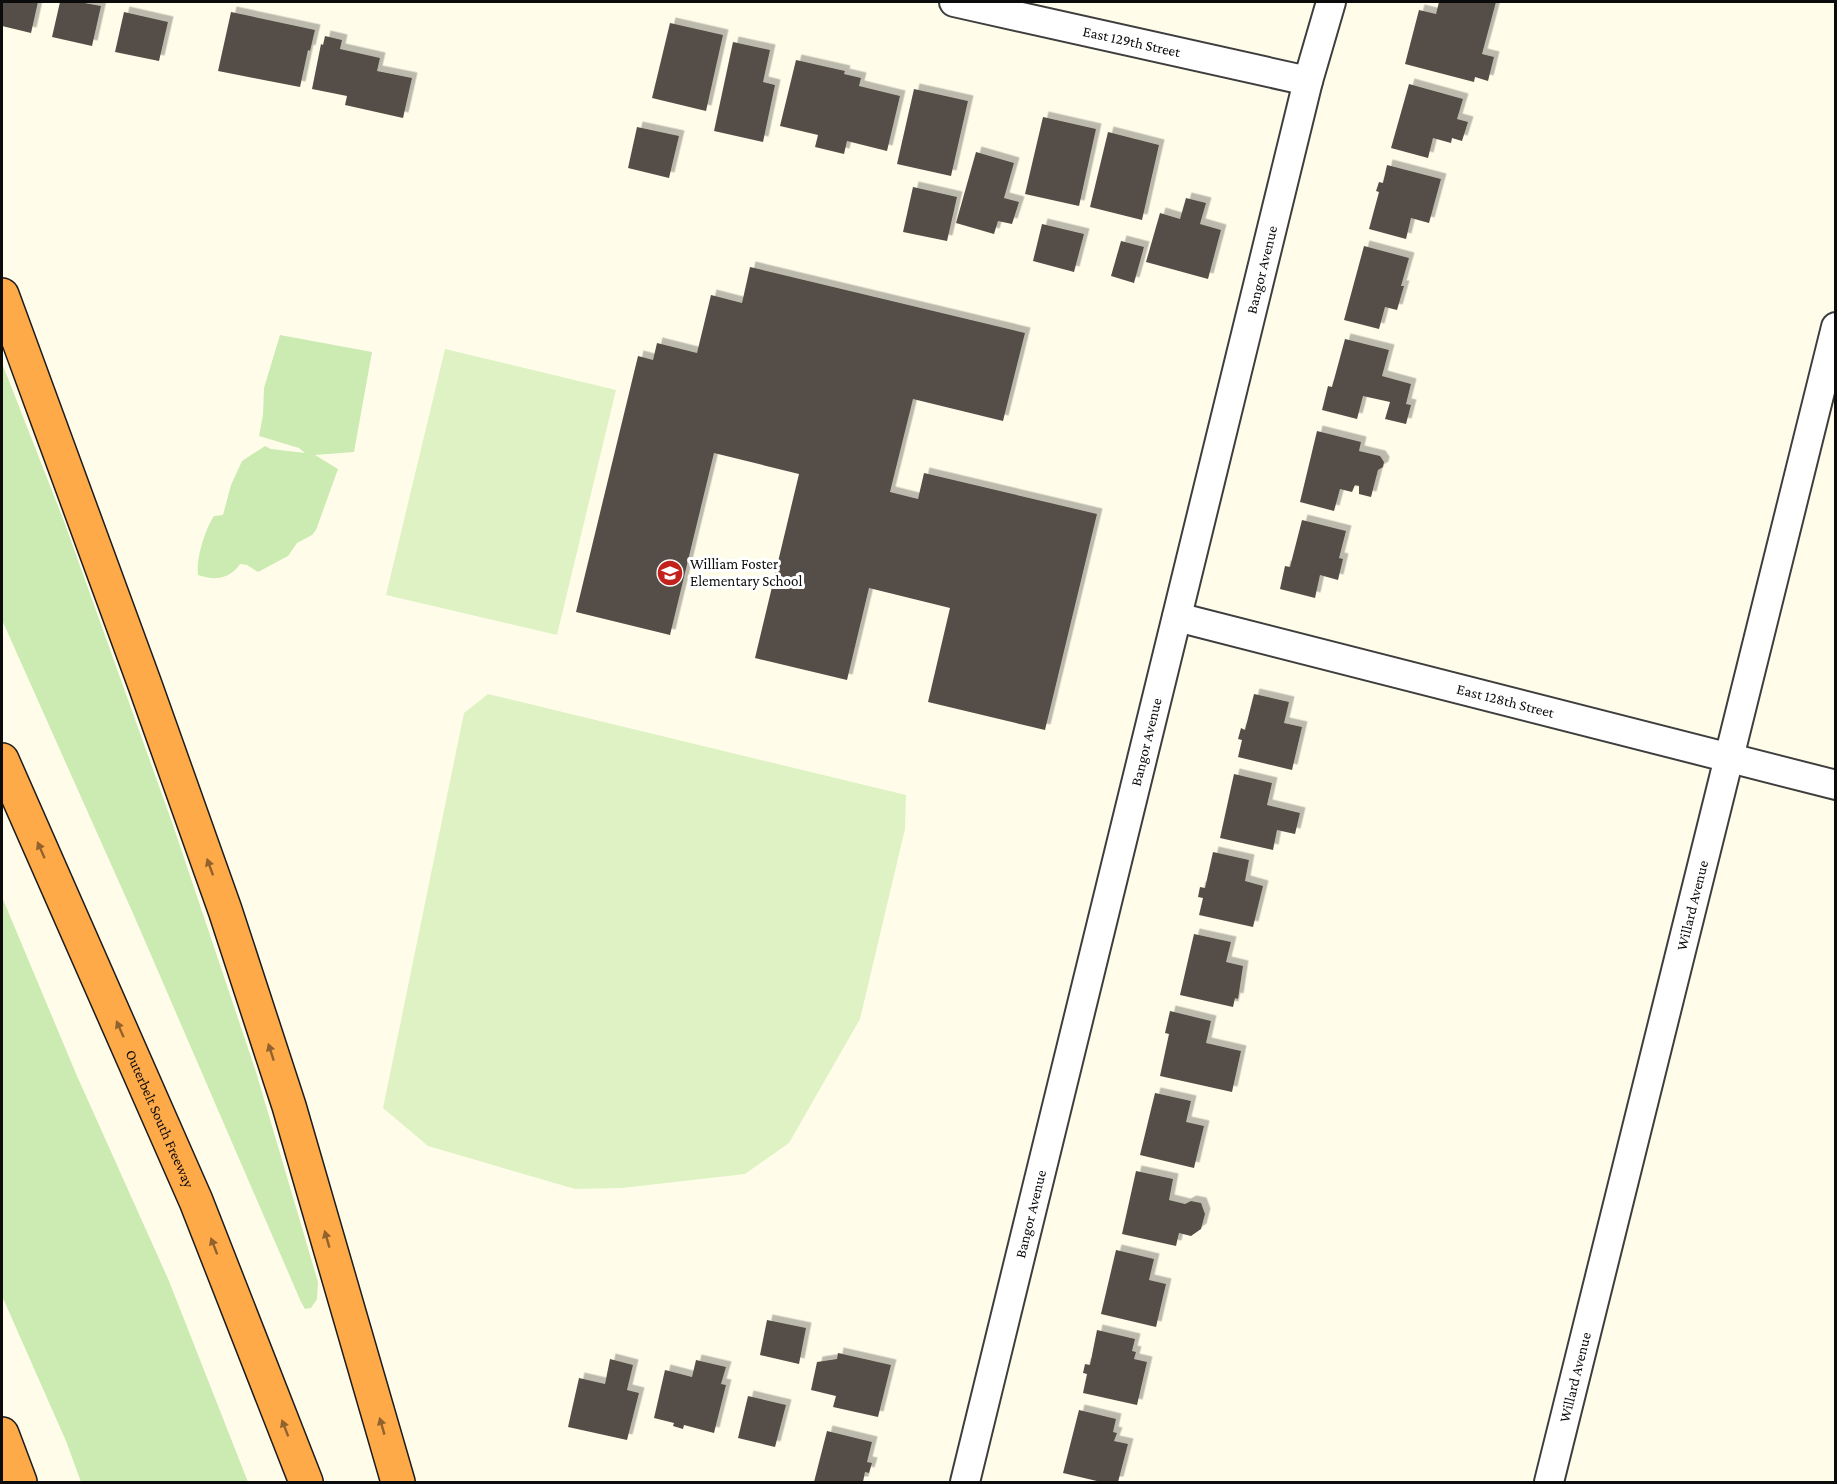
<svg xmlns="http://www.w3.org/2000/svg" width="1837" height="1484" viewBox="0 0 1837 1484" font-family="'Crimson Pro',serif">
<style>
.green{fill:#cbebb2}
.pitch{fill:#def2c4}
.building{fill:#554e47;filter:url(#shadow)}
.lines{fill:none;stroke-linecap:round;stroke-linejoin:round}
.minor-casing{stroke:#3e3e3e;stroke-width:32}
.motorway-casing{stroke:#1c1c1c;stroke-width:36}
.minor{stroke:#fff;stroke-width:28}
.motorway{stroke:#feaa49;stroke-width:33}
.oneway{fill:#91622d}
.labels{text-anchor:middle;dominant-baseline:central;stroke-width:6;stroke-linejoin:round;paint-order:stroke}
.street-label{font-size:15px;fill:#0b0b0b;stroke:#fff}
.poi-label{font-size:15px;fill:#0b0b0b;stroke:#fff;text-anchor:start}
</style>
<defs>
<filter id="shadow"><feDropShadow dx="5.5" dy="-5.5" stdDeviation="0" flood-color="#0004"/></filter>
</defs>
<rect width="100%" height="100%" fill="#fffdea"/>
<path class="green" d="M280 335 372 352 354 452 315 455 338 469 316 530 312 535 297 543 288 556 258 572 247 565 240 564C230 579 215 581 198 575 196 559 205 529 214 516L223 515 231 485 242 461 265 446 271 449 305 453 299 448 259 436 263 415 264 388Z
M2 363 65 524 174 828 256 1072 318 1282 317 1299 311 1308 305 1309 301 1302 135 918 2 620Z
M2 897 77 1076 169 1281 248 1482H81L66 1441 2 1296Z"/>
<path class="pitch" d="M445 349 616 390 557 635 386 595Z
M488 694 906 795 905 829 860 1019 789 1143 745 1174 622 1188 575 1189 428 1146 383 1108 464 713Z"/>
<path class="building" d="M2 2H38L31 33 2 26Z
M60 2H79L101 6 92 46 52 37Z
M1439 2H1496L1482 54 1494 57 1488 81 1475 77 1474 82 1405 64 1419 10 1436 14Z
M124 12 168 22 159 61 115 52Z
M231 12 315 30 310 51 308 50 300 87 218 71Z
M670 23 723 35 706 111 652 98Z
M325 36 342 40 340 49 380 58 377 71 412 78 403 118 345 105 347 96 312 89 321 44 323 45Z
M733 42 770 50 763 82 775 85 763 142 714 131Z
M796 60 845 71 844 74 861 78 859 86 900 96 887 151 847 141 844 154 815 147 818 135 780 126Z
M1409 84 1463 99 1457 119 1468 122 1462 141 1452 138 1451 143 1433 138 1428 158 1391 148Z
M914 89 968 101 951 176 897 164Z
M1043 117 1096 129 1079 206 1025 194Z
M637 127 679 136 669 178 628 168Z
M1108 132 1159 145 1142 220 1090 207Z
M976 152 1014 163 1004 198 1019 202 1012 224 998 221 994 234 956 223Z
M1387 165 1441 179 1429 223 1411 218 1406 239 1369 229 1379 192 1376 191 1379 182 1383 183Z
M913 187 957 197 947 241 903 232Z
M1186 198 1206 203 1200 224 1221 230 1208 279 1146 262 1160 213 1180 219Z
M1042 224 1084 234 1074 272 1033 261Z
M1121 241 1144 247 1134 283 1111 276Z
M1364 246 1409 258 1401 286H1404L1397 310 1385 307 1379 329 1344 320Z
M750 267 1025 333 1003 421 913 399 890 492 918 499 924 473 1097 514 1045 730 928 702 950 608 869 588 847 680 755 658 799 474 714 453 670 635 576 612 638 356 653 360 657 343 697 353 711 295 742 303Z
M1345 339 1389 350 1382 376 1411 384 1406 404 1411 405 1406 424 1385 419 1390 402 1363 396 1357 419 1322 410 1328 386 1332 387Z
M1317 431 1361 442 1359 451 1380 456 1384 462 1383 467 1378 470 1371 497 1359 494V486L1355 485 1352 492 1340 489 1334 511 1300 502Z
M1302 520 1346 531 1339 558 1343 559 1338 580 1320 575 1315 598 1280 589 1285 566 1290 567Z
M1254 694 1289 702 1284 723 1302 727 1292 770 1238 757 1242 740 1238 739 1241 728 1245 730Z
M1234 774 1272 783 1267 805 1300 813 1295 834 1277 830 1273 850 1220 838Z
M1213 852 1249 860 1245 881 1263 886 1253 927 1199 915 1203 898 1198 897 1200 887 1205 888Z
M1194 934 1231 942 1226 962 1243 966 1238 999 1235 998 1233 1007 1180 995Z
M1170 1011 1211 1021 1206 1043 1241 1051 1232 1092 1160 1076 1169 1034 1165 1033Z
M1155 1093 1191 1101 1186 1122 1204 1126 1194 1168 1140 1155Z
M1136 1171 1173 1179 1169 1200 1185 1204 1191 1201 1201 1203 1205 1214 1201 1229 1191 1236 1179 1233 1176 1246 1122 1234Z
M1116 1250 1154 1259 1149 1280 1166 1284 1156 1327 1101 1314Z
M767 1320 806 1328 799 1364 760 1355Z
M1097 1330 1135 1339 1132 1351 1136 1352 1134 1359 1147 1362 1137 1405 1083 1393 1087 1374 1083 1373 1085 1364 1090 1365Z
M838 1353 891 1365 878 1417 833 1407 836 1396 811 1390 817 1362 837 1359Z
M610 1359 633 1365 627 1390 639 1393 627 1440 568 1427 579 1378 605 1384Z
M696 1360 726 1367 721 1384 726 1385 714 1433 684 1425 683 1429 673 1426 674 1423 654 1418 665 1370 692 1377Z
M748 1396 786 1405 775 1447 738 1438Z
M1079 1410 1116 1419 1113 1432 1117 1433 1114 1441 1128 1444 1118 1482H1101L1063 1473Z
M827 1431 872 1442 867 1462 872 1463 869 1473 865 1472 863 1482H814Z"/>
<g class="lines">
<defs>
<g id="minor">
<path id="s1" d="M954 2 1308 81"/>
<path id="s2" d="M1177 617 1836 785"/>
<path id="s3" d="M965 1482 1308 81 1331 2"/>
<path id="s4" d="M1549 1482 1836 327"/>
</g>
<g id="motorway">
<path d="M2 295 145 685 225 910 289 1106 398 1482"/>
<path id="s5" d="M2 760 196 1201 306 1482"/>
<path d="M2 1434 20 1482"/>
</g>
</defs>
<use href="#minor" class="minor-casing"/>
<use href="#motorway" class="motorway-casing"/>
<use href="#minor" class="minor"/>
<use href="#motorway" class="motorway"/>
</g>
<defs><path id="oneway-solid" d="M-6-.8H1V-3.2L6.5 0L1 3.2V.8H-6Z" transform="scale(1.5)"/></defs>
<g class="oneway">
<use href="#oneway-solid" transform="translate(41 850) rotate(-114)"/>
<use href="#oneway-solid" transform="translate(210 867) rotate(-110)"/>
<use href="#oneway-solid" transform="translate(120 1029) rotate(-114)"/>
<use href="#oneway-solid" transform="translate(271 1052) rotate(-108)"/>
<use href="#oneway-solid" transform="translate(327 1239) rotate(-106)"/>
<use href="#oneway-solid" transform="translate(214 1246) rotate(-111)"/>
<use href="#oneway-solid" transform="translate(382 1426) rotate(-106)"/>
<use href="#oneway-solid" transform="translate(285 1428) rotate(-111)"/>
</g>
<defs>
<symbol id="school-disc" viewBox="-11 -11 22 22"><circle r="9.5" fill="#c3211c" stroke="#fff"/><path d="M0-5L7-2L0 1L-7-2ZM-4 1L0 2.5L4 1V4Q0 6-4 4Z" fill="#fff"/></symbol>
</defs>
<g fill-rule="evenodd">
<use href="#school-disc" x="655" y="558" width="30" height="30"/>
</g>
<g class="labels">
<g class="street-label">
<text stroke="none"><textPath href="#s1" startOffset="182">East 129th Street</textPath></text>
<text stroke="none"><textPath href="#s3" startOffset="1248">Bangor Avenue</textPath></text>
<text stroke="none"><textPath href="#s2" startOffset="339">East 128th Street</textPath></text>
<text stroke="none"><textPath href="#s3" startOffset="762">Bangor Avenue</textPath></text>
<text stroke="none"><textPath href="#s4" startOffset="594">Willard Avenue</textPath></text>
<text stroke="none"><textPath href="#s5" startOffset="392">Outerbelt South Freeway</textPath></text>
<text stroke="none"><textPath href="#s3" startOffset="276">Bangor Avenue</textPath></text>
<text stroke="none"><textPath href="#s4" startOffset="108">Willard Avenue</textPath></text>
</g>
<g class="poi-label">
<text x="690" y="564">William Foster<tspan x="690" dy="17">Elementary School</tspan></text>
</g>
</g>
<rect width="1837" height="1484" fill="none" stroke="#0b0b0b" stroke-width="6"/>
</svg>
